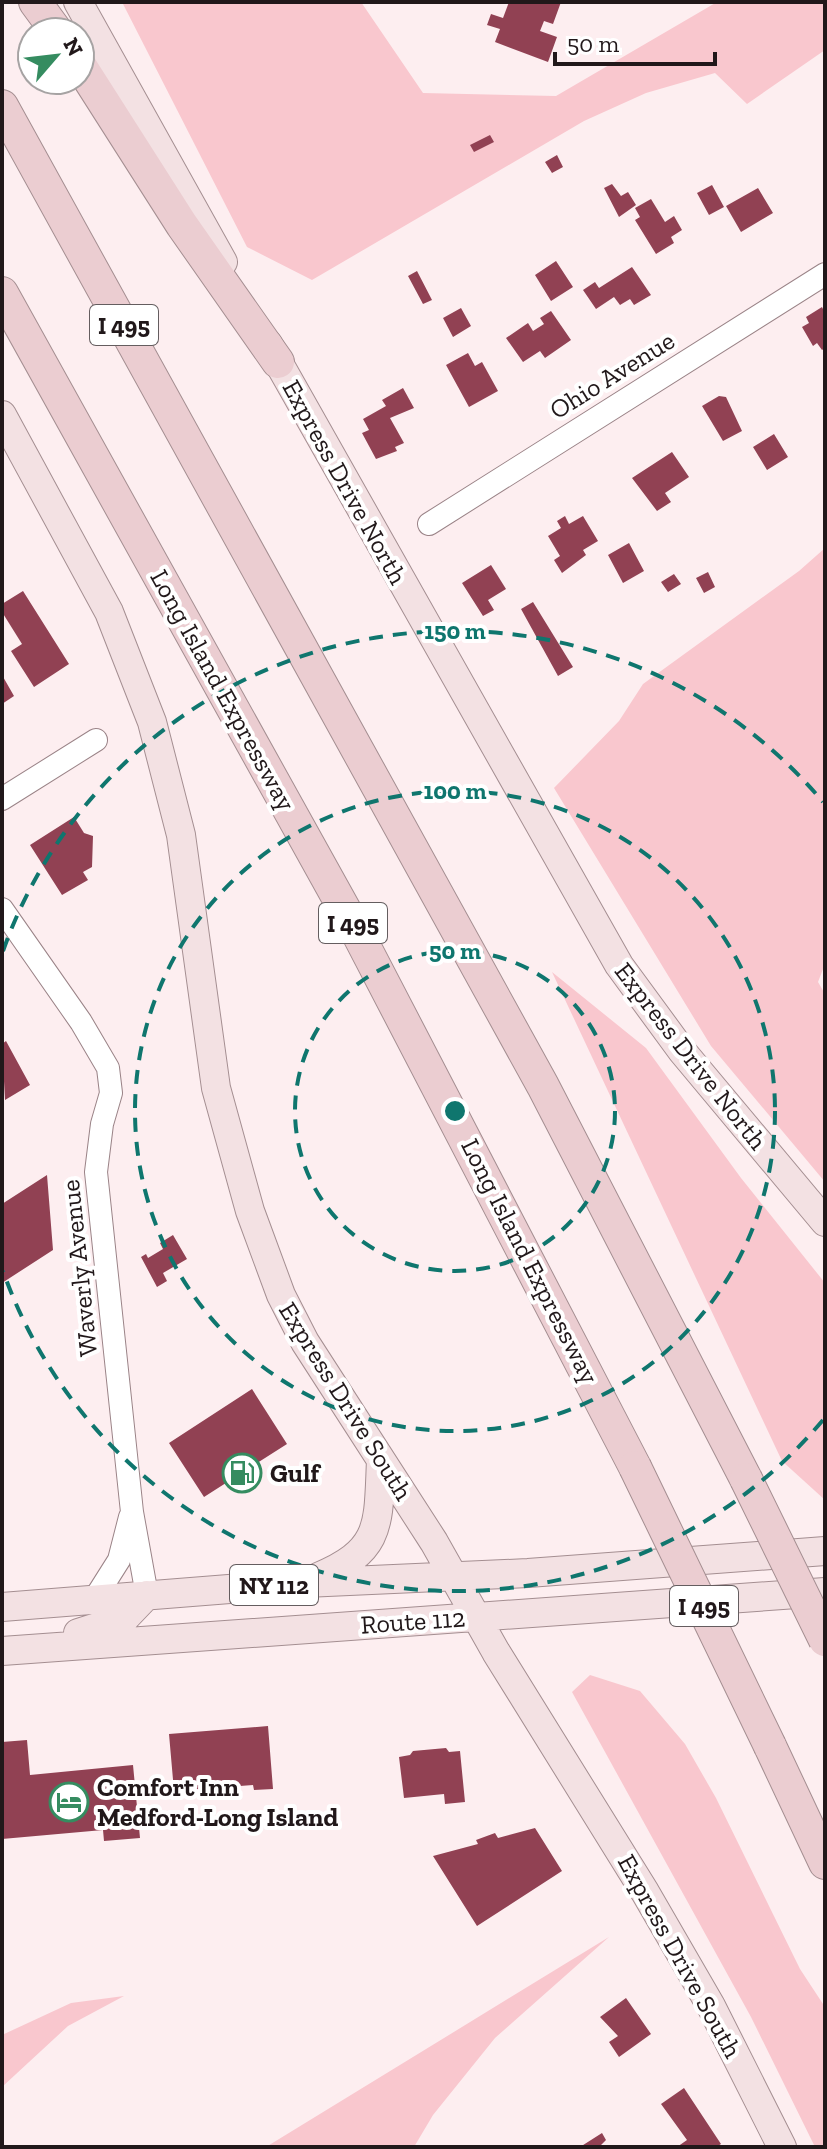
<svg xmlns="http://www.w3.org/2000/svg" width="827" height="2149" viewBox="0 0 827 2149" font-family="'Zilla Slab',serif">
<style>
.green{fill:#f9c7ce}
.building{fill:#914153}
.lines{fill:none;stroke-linecap:round;stroke-linejoin:round}
.minor-casing{stroke:#9a8387;stroke-width:24}
.major-casing{stroke:#a48e91;stroke-width:30}
.highway-casing{stroke:#a48e91;stroke-width:34}
.minor{stroke:#fff;stroke-width:22}
.major{stroke:#f3e1e3;stroke-width:28}
.highway{stroke:#ebcdd1;stroke-width:32}
.highway-bridge-casing{stroke:#a48e91;stroke-width:34;stroke-linecap:butt}
.highway-bridge{stroke:#ebcdd1;stroke-width:32}
.ring{fill:none;stroke:#0f766e;stroke-width:4;stroke-dasharray:14 10}
.labels{text-anchor:middle;dominant-baseline:central;stroke-width:8;stroke-linejoin:round;paint-order:stroke}
.shield{fill:#fff;stroke:#645d5f;stroke-width:2}
.shield-label{font-size:24px;font-weight:bold;fill:#21181a}
.street-label{font-size:26px;fill:#21181a;stroke:#fff}
.poi-label{font-size:26px;font-weight:bold;fill:#21181a;stroke:#fff;text-anchor:start}
.centre{fill:#0f766e;stroke:#fff;stroke-width:4}
.ring-label{font-size:24px;text-anchor:middle;font-weight:bold;fill:#0f766e;stroke:#fff;stroke-width:8;stroke-linejoin:round;paint-order:stroke}
</style>
<rect width="100%" height="100%" fill="#fdeef0"/>
<path class="green" d="M122 2H361L423 93 556 96 717 2H825V50L747 104 715 73 646 93 584 121 312 280 247 247Z
M825 548V964L818 982 825 994V1182L711 1046 554 788 619 721 643 684 799 571Z
M552 972 646 1048 741 1178 825 1283V1500L782 1461Z
M590 1675 640 1691 685 1744 716 1798 800 1969 825 2007V2147H815L751 2017 572 1692Z
M609 1937 495 2038 433 2115 414 2147H266Z
M124 1996 68 2026 2 2087V2035L71 2003Z"/>
<path class="building" d="M509 2H561L553 24 544 21 540 31 557 37 548 62 495 42 500 29 487 25 491 14 503 18Z
M490 135 494 142 474 152 470 145Z
M557 155 563 167 552 173 545 162Z
M612 184 621 196 628 192 636 205 619 217 604 188Z
M712 185 724 207 709 215 697 193Z
M758 188 773 213 741 232 726 206Z
M651 199 665 222 674 216 682 230 671 237 674 243 656 254 635 220 640 217 635 208Z
M556 261 573 287 551 301 535 275Z
M632 267 651 295 634 305 630 299 620 305 614 297 596 309 583 290 595 282 599 288Z
M417 271 432 300 423 304 408 276Z
M822 307 825 313V348L822 350 817 343 813 346 802 327 809 323 806 317Z
M461 308 471 326 453 337 443 318Z
M551 311 571 340 545 358 540 351 523 362 506 338 528 323 533 331 544 324 540 318Z
M468 353 475 366 482 362 498 391 469 407 446 365Z
M403 388 414 408 390 418 404 443 395 447 397 451 376 459 362 433 369 430 363 419 386 406 382 400Z
M719 396 726 397 742 431 723 441 702 406Z
M774 434 788 457 767 470 753 447Z
M672 452 689 477 665 493 671 502 657 511 632 478Z
M565 516 569 524 583 516 598 541 583 550 586 555 562 573 554 560 560 556 548 536 561 528 557 521Z
M629 543 644 571 623 583 608 555Z
M491 565 506 589 488 600 494 610 483 616 462 583Z
M708 572 715 587 704 593 696 578Z
M674 574 681 584 668 592 661 582Z
M23 591 69 664 34 687 11 651 22 644 2 612V604Z
M533 602 573 667 558 676 521 609Z
M2 675 14 696 2 704Z
M74 817 84 833 93 836 92 867 83 872 88 880 62 895 30 845Z
M6 1041 30 1085 5 1100 2 1044Z
M47 1175 53 1250 2 1283V1204Z
M173 1235 187 1259 163 1273 167 1281 157 1287 141 1257 146 1254 148 1258 163 1249 160 1243Z
M252 1389 287 1444 204 1497 169 1443Z
M268 1726 273 1789 254 1790 253 1785 174 1791 169 1734Z
M27 1740 30 1775 133 1765 140 1838 104 1841 103 1830 2 1839V1742Z
M446 1748 449 1752 460 1751 465 1802 445 1804 444 1794 404 1798 399 1757 410 1755 413 1751Z
M535 1828 562 1871 477 1926 433 1856 478 1844 476 1840 495 1833 498 1838Z
M626 1998 651 2034 619 2057 609 2042 618 2036 600 2017Z
M684 2088 721 2144 716 2147H677L687 2140 661 2104Z
M602 2133 606 2140 599 2147H580Z"/>
<g class="lines">
<defs>
<path id="minor" d="M429 524 825 274
M2 799 96 740
M2 909 81 1022 108 1068 111 1093 102 1124 96 1172 132 1512 147 1595
M95 1598 119 1560 130 1517"/>
<path id="major" d="M78 2 223 262
M268 344 619 965 682 1051 825 1222
M2 415 109 612 152 722 181 835 216 1088 250 1211 281 1295 305 1342 434 1542 496 1652 645 1892 711 2006 782 2147
M318 1577C383 1550 378 1524 381 1460
M2 1607 305 1583 528 1573 825 1551
M78 1633 125 1618 147 1595
M2 1651 825 1592"/>
<path id="highway" d="M35 2 57 32
M80 65 182 225 278 362
M2 106 543 1086 746 1479
M2 293 357 932 635 1467
M770 1746 825 1863"/>
</defs>
<use href="#minor" class="minor-casing"/>
<use href="#major" class="major-casing"/>
<use href="#highway" class="highway-casing"/>
<use href="#minor" class="minor"/>
<use href="#major" class="major"/>
<use href="#highway" class="highway"/>
<defs>
<path id="highway-bridge" d="M635 1467 770 1746
M746 1479 825 1640"/>
</defs>
<use href="#highway-bridge" class="highway-bridge-casing"/>
<use href="#highway-bridge" class="highway-bridge"/>
</g>
<g class="ring">
<circle cx="455" cy="1111" r="160"/>
<circle cx="455" cy="1111" r="320"/>
<path d="M823 1420A480 480 0 0 1 3 1271M3 951A480 480 0 0 1 823 802"/>
</g>
<defs>
<symbol id="fuel-ring" viewBox="-11 -11 22 22"><circle r="9.5" fill="#fff" stroke="#358c60" stroke-width="1.5"/><path d="M-5.5-6h7V0h2V4h1.3V-2.5L3-4.5l.8-.8L6-3V5H2.5V1h-1V6h-7ZM-4.2-4.7v3.2H.2V-4.7Z" fill="#358c60"/></symbol>
<symbol id="hotel-ring" viewBox="-11 -11 22 22"><circle r="9.5" fill="#fff" stroke="#358c60" stroke-width="1.5"/><path d="M-6-4.5h1.5V1H6V5H4.5V3h-9V5H-6ZM-4 0a1.8 1.8 0 1 1 3.6 0ZM.5 0V-2.5h3Q6-2.5 6 0Z" fill="#358c60"/></symbol>
</defs>
<g fill-rule="evenodd">
<use href="#fuel-ring" x="220" y="1451" width="44" height="44"/>
<use href="#hotel-ring" x="47" y="1780" width="44" height="44"/>
</g>
<g class="labels">
<g class="shield">
<rect x="90" y="305" width="68" height="40" rx="6"/>
<rect x="319" y="903" width="68" height="40" rx="6"/>
<rect x="230" y="1565" width="88" height="40" rx="6"/>
<rect x="670" y="1586" width="68" height="40" rx="6"/>
</g>
<g class="shield-label">
<text x="124" y="325">I 495</text>
<text x="353" y="923">I 495</text>
<text x="274" y="1585">NY 112</text>
<text x="704" y="1606">I 495</text>
</g>
<g class="street-label">
<text transform="translate(612 375) rotate(-32)">Ohio Avenue</text>
<text transform="translate(345 482) rotate(61)">Express Drive North</text>
<text transform="translate(223 690) rotate(61)">Long Island Expressway</text>
<text transform="translate(691 1056) rotate(52)">Express Drive North</text>
<text transform="translate(530 1261) rotate(63)">Long Island Expressway</text>
<text transform="translate(79 1268) rotate(-96)">Waverly Avenue</text>
<text transform="translate(346 1401) rotate(58)">Express Drive South</text>
<text transform="translate(413 1621) rotate(-4)">Route 112</text>
<text transform="translate(680 1956) rotate(61)">Express Drive South</text>
</g>
<g class="poi-label">
<text x="270" y="1473">Gulf</text>
<text x="97" y="1787">Comfort Inn<tspan x="97" dy="30">Medford-Long Island</tspan></text>
</g>
</g>
<circle cx="455" cy="1111" r="12" class="centre"/>
<g class="ring-label">
<text x="455" y="639">150 m</text>
<text x="455" y="799">100 m</text>
<text x="455" y="959">50 m</text>
</g>
<rect width="827" height="2149" fill="none" stroke="#21181a" stroke-width="8"/>
<g transform="translate(56 56) rotate(62)"><circle r="38" fill="#ffffff" stroke="#a6a3a3" stroke-width="2"/>
<path d="M0-6L14 30L0 20L-14 30Z" fill="#358c60"/>
<text y="-12" font-size="22" font-weight="bold" text-anchor="middle" fill="#21181a">N</text>
</g>
<path d="M555 52v12h160v-12" fill="none" stroke="#21181a" stroke-width="4"/>
<text x="567" y="52" font-size="24" fill="#21181a" stroke="#ffffff" stroke-width="6" paint-order="stroke">50 m</text>
</svg>
